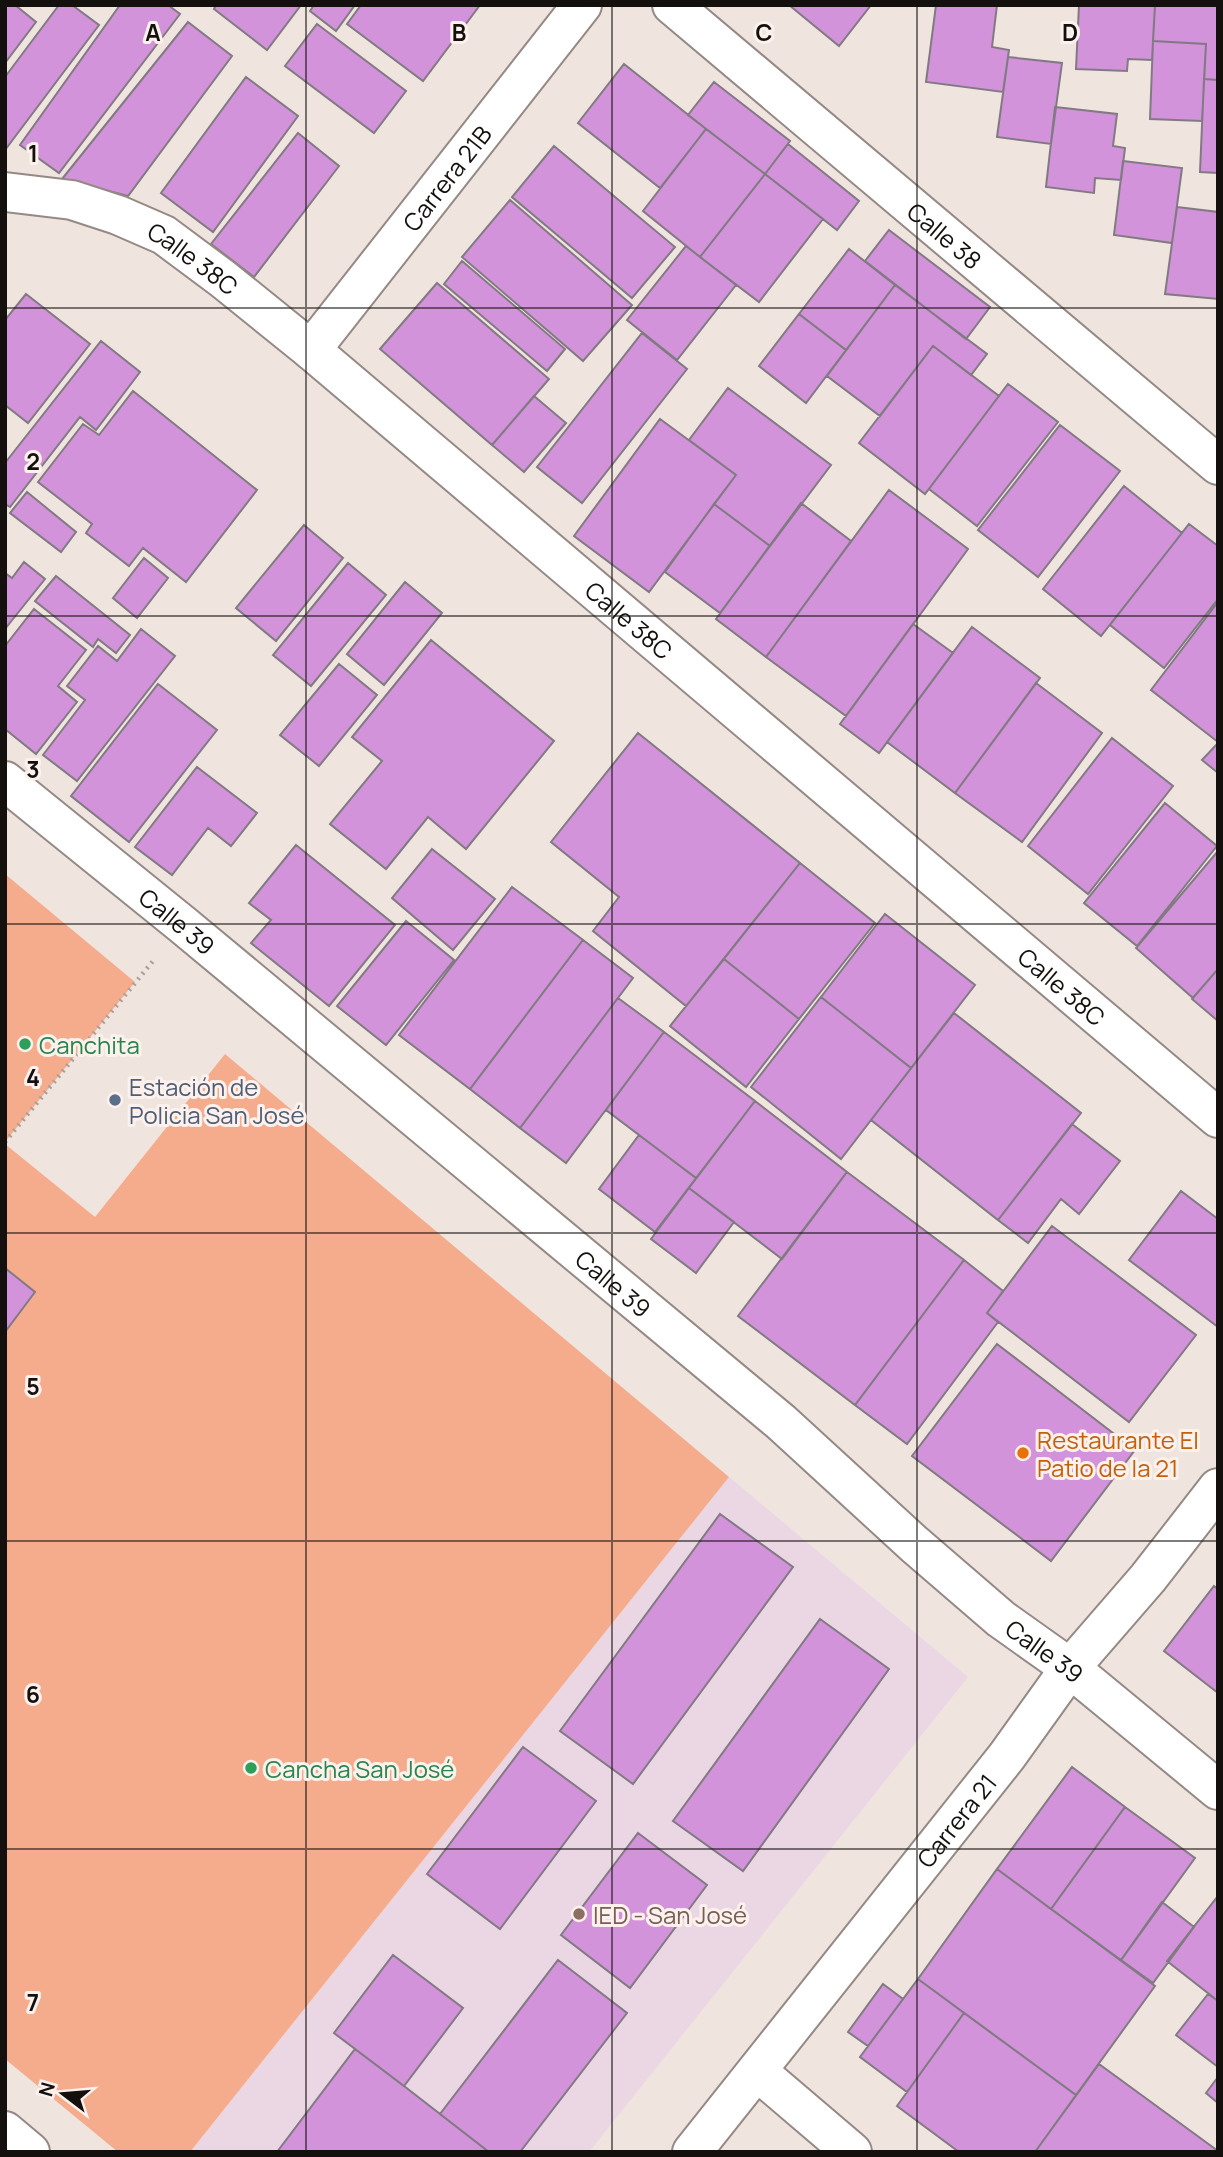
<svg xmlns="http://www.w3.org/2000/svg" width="1223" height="2157" viewBox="0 0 1223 2157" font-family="Manrope,sans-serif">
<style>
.education{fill:#ebd6e4}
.green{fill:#f5ac8d}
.building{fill:#d393da;stroke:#817a82;stroke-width:2}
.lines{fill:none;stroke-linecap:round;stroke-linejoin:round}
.minor-casing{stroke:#948985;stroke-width:42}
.tertiary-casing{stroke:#948985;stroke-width:42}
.path{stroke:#a9a09c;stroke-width:4.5;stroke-dasharray:2 5;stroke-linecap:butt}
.minor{stroke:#fff;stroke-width:38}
.tertiary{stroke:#fff;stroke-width:38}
.grid{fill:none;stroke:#14100e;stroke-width:2;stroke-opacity:0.55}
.leisure-dot{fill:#2e9e5b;stroke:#fdf1ed;stroke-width:2.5}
.service-dot{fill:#5c6f8a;stroke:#fdf1ed;stroke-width:2.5}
.food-dot{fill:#e8710a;stroke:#fdf1ed;stroke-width:2.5}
.education-dot{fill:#8d6e63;stroke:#fdf1ed;stroke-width:2.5}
.labels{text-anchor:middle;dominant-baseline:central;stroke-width:6;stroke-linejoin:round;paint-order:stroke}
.street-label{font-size:24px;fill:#14100e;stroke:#fdf1ed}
.leisure-label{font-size:24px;fill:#27864d;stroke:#fdf1ed;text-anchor:start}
.service-label{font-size:24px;fill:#4e5e75;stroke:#fdf1ed;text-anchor:start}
.food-label{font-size:24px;fill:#c56008;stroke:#fdf1ed;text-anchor:start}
.education-label{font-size:24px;fill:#785e54;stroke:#fdf1ed;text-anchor:start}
.grid-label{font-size:23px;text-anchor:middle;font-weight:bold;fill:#14100e;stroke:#fdf1ed;stroke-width:6;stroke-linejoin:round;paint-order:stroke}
</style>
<rect width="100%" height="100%" fill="#f0e4df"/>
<path class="education" d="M729 1477 968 1677 589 2152H190Z"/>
<path class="green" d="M5 874 135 982 5 1142Z
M225 1054 729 1477 190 2152H118L5 2059V1332L35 1293 5 1268V1144L95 1217Z"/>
<path class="building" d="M5 5H15L36 22 5 63Z
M59 5H72L99 25 5 150V77Z
M120 5H168L180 14 59 173 20 145Z
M216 5H301L267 50 214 9Z
M314 5H355L336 31 310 11Z
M361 5H480L423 81 347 24Z
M789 5H871L839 46Z
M936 5H997L992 47 1009 50 1003 92 926 82Z
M1079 5H1155L1152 60 1128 59 1127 71 1076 69Z
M1155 5H1218V80L1204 79 1206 44 1153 41Z
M188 22 232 56 128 196 62 179Z
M317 24 406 91 374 133 285 66Z
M1153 41 1206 44 1202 121 1150 119Z
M1008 57 1062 63 1051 144 997 137Z
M624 64 706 129 660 188 578 123Z
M246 77 298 116 213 232 161 193Z
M1204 79 1218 80V173L1200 172Z
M714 82 790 141 765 174 688 115Z
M1055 107 1117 114 1113 146 1125 148 1121 180 1095 178 1094 193 1046 187Z
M706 129 765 174 700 257 643 211Z
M298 133 339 166 254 277 211 244Z
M788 144 859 201 837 230 765 174Z
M554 146 675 247 632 298 512 197Z
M1123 161 1182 168 1172 243 1114 235Z
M765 174 823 219 759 302 700 257Z
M510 200 632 305 583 361 462 257Z
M1177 207 1218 212V299L1165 294Z
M889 230 990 307 966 339 865 261Z
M686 246 736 285 677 360 627 320Z
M849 249 895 285 846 350 799 314Z
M462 261 565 349 547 371 444 284Z
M437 283 549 379 492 445 380 349Z
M895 285 987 354 971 375 933 346 880 416 827 376Z
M26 294 90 344 28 423 5 405V320Z
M799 314 846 350 806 403 759 366Z
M642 333 687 369 582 503 537 467Z
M101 341 140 372 96 430 80 417 10 507 5 504V463Z
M933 346 999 396 925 494 859 443Z
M1008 384 1058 422 977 526 929 489Z
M728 388 831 465 770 546 714 504 736 475 689 440Z
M133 391 257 490 186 582 143 548 129 566 86 533 92 524 38 482 83 424 99 435Z
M534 396 566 423 524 472 492 445Z
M660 419 736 475 649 592 574 536Z
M1060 425 1120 471 1038 577 978 530Z
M1124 486 1182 533 1101 636 1043 589Z
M889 490 968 549 846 716 766 657Z
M27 492 76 532 61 552 10 513Z
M801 503 851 541 766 657 716 619Z
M714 504 770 546 720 613 665 572Z
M1189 524 1218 546V599L1164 668 1110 625Z
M304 525 343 558 276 641 236 608Z
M144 558 168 578 137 618 113 598Z
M24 562 45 579 5 629V573L12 578Z
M348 563 386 595 311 686 273 655Z
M56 576 130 635 116 653 98 639 93 647 35 601Z
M405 582 442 613 384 685 347 654Z
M1218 602V742L1151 690Z
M34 609 86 650 58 686 77 702 36 754 5 729V646Z
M913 624 953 653 879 753 840 724Z
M972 627 1040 678 955 793 887 742Z
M141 629 175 656 77 781 43 755 85 700 67 686 98 646 117 661Z
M431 640 554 741 466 849 428 817 386 869 330 824 382 761 352 737Z
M339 664 377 695 319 766 280 735Z
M1036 683 1102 733 1022 842 955 793Z
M158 684 217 730 129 842 71 796Z
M638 733 800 863 686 1006 593 931 619 897 551 842Z
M1112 738 1173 786 1088 894 1028 846Z
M1218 743V773L1202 760Z
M197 767 257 813 231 846 208 828 172 875 135 847Z
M1165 803 1217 846 1137 946 1084 903Z
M296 845 395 925 329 1006 251 943 271 920 249 903Z
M432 849 495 899 453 950 392 898Z
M1218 851V969L1193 998 1136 948Z
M800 863 875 923 799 1019 724 959Z
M512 887 583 940 470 1089 399 1035Z
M885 914 975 985 911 1068 821 997Z
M406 921 454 960 386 1045 337 1006Z
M583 940 633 978 520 1128 470 1089Z
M724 959 799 1019 746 1087 670 1026Z
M1218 969V1021L1192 999Z
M821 997 911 1068 841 1159 751 1087Z
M618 998 664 1032 566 1163 520 1128Z
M954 1013 1081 1113 998 1220 871 1120Z
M664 1032 755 1101 696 1178 606 1110Z
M755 1101 847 1172 782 1259 689 1188Z
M1072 1124 1120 1161 1079 1214 1061 1199 1028 1243 998 1220Z
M639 1135 696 1178 655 1232 599 1189Z
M847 1172 964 1260 855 1405 738 1316Z
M689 1188 734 1222 696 1273 651 1239Z
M1181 1191 1218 1219V1327L1129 1260Z
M1052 1226 1196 1335 1129 1422 987 1313Z
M964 1260 1003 1291 987 1313 998 1322 907 1444 855 1405Z
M5 1268 35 1292 5 1332Z
M997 1344 1135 1450 1051 1561 912 1456Z
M720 1514 793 1567 633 1784 560 1731Z
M1214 1586 1218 1589V1693L1164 1651Z
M820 1619 889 1669 743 1871 673 1821Z
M523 1747 596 1801 500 1929 427 1874Z
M1072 1767 1125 1807 1051 1909 997 1869Z
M1125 1807 1195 1858 1121 1960 1051 1909Z
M638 1833 707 1885 630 1988 561 1935Z
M997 1869 1155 1986 1076 2095 918 1979Z
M1218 1896V2001L1167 1961Z
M1162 1902 1194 1927 1153 1983 1121 1960Z
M393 1955 463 2008 404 2086 334 2033Z
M558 1960 627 2013 520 2152H489L440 2114Z
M918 1979 964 2013 907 2092 860 2057Z
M883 1984 903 1999 868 2046 848 2032Z
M1208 1994 1218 2001V2067L1176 2035Z
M964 2013 1076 2095 1035 2152H959L897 2106Z
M355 2049 404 2086 489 2152H277Z
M1099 2064 1218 2151V2152H1035Z
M1218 2077V2103L1206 2093Z"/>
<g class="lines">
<defs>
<g id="minor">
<path id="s1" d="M672 5 1218 465"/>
<path id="s2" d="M5 192 72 200 118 215 164 235 223 279 311 350 1218 1118"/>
<path id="s3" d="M311 350 582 5"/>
<path id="s4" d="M5 781 183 925 781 1422 914 1544 1001 1619 1070 1668 1218 1790"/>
<path d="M757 2071 852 2152"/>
<path d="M5 2131 30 2152"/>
</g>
<g id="tertiary">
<path id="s5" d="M692 2152 1007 1756 1070 1668 1148 1578 1218 1488"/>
</g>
</defs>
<use href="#minor" class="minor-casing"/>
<use href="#tertiary" class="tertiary-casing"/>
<path class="path" d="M5 1142 153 961"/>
<use href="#minor" class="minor"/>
<use href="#tertiary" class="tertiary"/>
</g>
<path class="grid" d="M306 5V2152M612 5V2152M917 5V2152M5 308H1218M5 616H1218M5 924H1218M5 1233H1218M5 1541H1218M5 1849H1218"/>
<g class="leisure-dot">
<circle cx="25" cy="1044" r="7"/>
<circle cx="251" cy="1768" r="7"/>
</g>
<circle class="service-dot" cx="115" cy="1100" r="7"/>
<circle class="food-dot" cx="1023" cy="1453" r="7"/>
<circle class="education-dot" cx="579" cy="1914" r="7"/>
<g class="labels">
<g class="street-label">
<text stroke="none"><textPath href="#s3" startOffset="219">Carrera 21B</textPath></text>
<text stroke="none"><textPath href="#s1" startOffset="357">Calle 38</textPath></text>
<text stroke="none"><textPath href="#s2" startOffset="203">Calle 38C</textPath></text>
<text stroke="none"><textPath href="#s2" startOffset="770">Calle 38C</textPath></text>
<text stroke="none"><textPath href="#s4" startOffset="222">Calle 39</textPath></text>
<text stroke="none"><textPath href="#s2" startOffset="1337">Calle 38C</textPath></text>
<text stroke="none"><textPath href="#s4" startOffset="789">Calle 39</textPath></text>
<text stroke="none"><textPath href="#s4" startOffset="1356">Calle 39</textPath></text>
<text stroke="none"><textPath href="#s5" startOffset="424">Carrera 21</textPath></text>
</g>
<g class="leisure-label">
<text x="39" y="1044">Canchita</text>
<text x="265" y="1768">Cancha San José</text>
</g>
<g class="service-label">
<text x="129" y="1086">Estación de<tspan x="129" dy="28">Policia San José</tspan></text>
</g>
<g class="food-label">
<text x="1037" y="1439">Restaurante El<tspan x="1037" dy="28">Patio de la 21</tspan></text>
</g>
<g class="education-label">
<text x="593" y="1914">IED - San José</text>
</g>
</g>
<g class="grid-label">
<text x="153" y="41">A</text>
<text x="459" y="41">B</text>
<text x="764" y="41">C</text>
<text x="1070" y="41">D</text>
<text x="33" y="162">1</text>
<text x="33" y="470">2</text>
<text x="33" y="778">3</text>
<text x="33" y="1086">4</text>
<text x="33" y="1395">5</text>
<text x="33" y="1703">6</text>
<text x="33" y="2011">7</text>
</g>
<rect width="1223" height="2157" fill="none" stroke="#14100e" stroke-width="14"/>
<g transform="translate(63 2094) rotate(286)" stroke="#fdf1ed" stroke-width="5" paint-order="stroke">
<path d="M0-5L12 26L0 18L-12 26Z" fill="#14100e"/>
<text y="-10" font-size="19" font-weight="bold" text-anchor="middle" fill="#14100e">N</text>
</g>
</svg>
